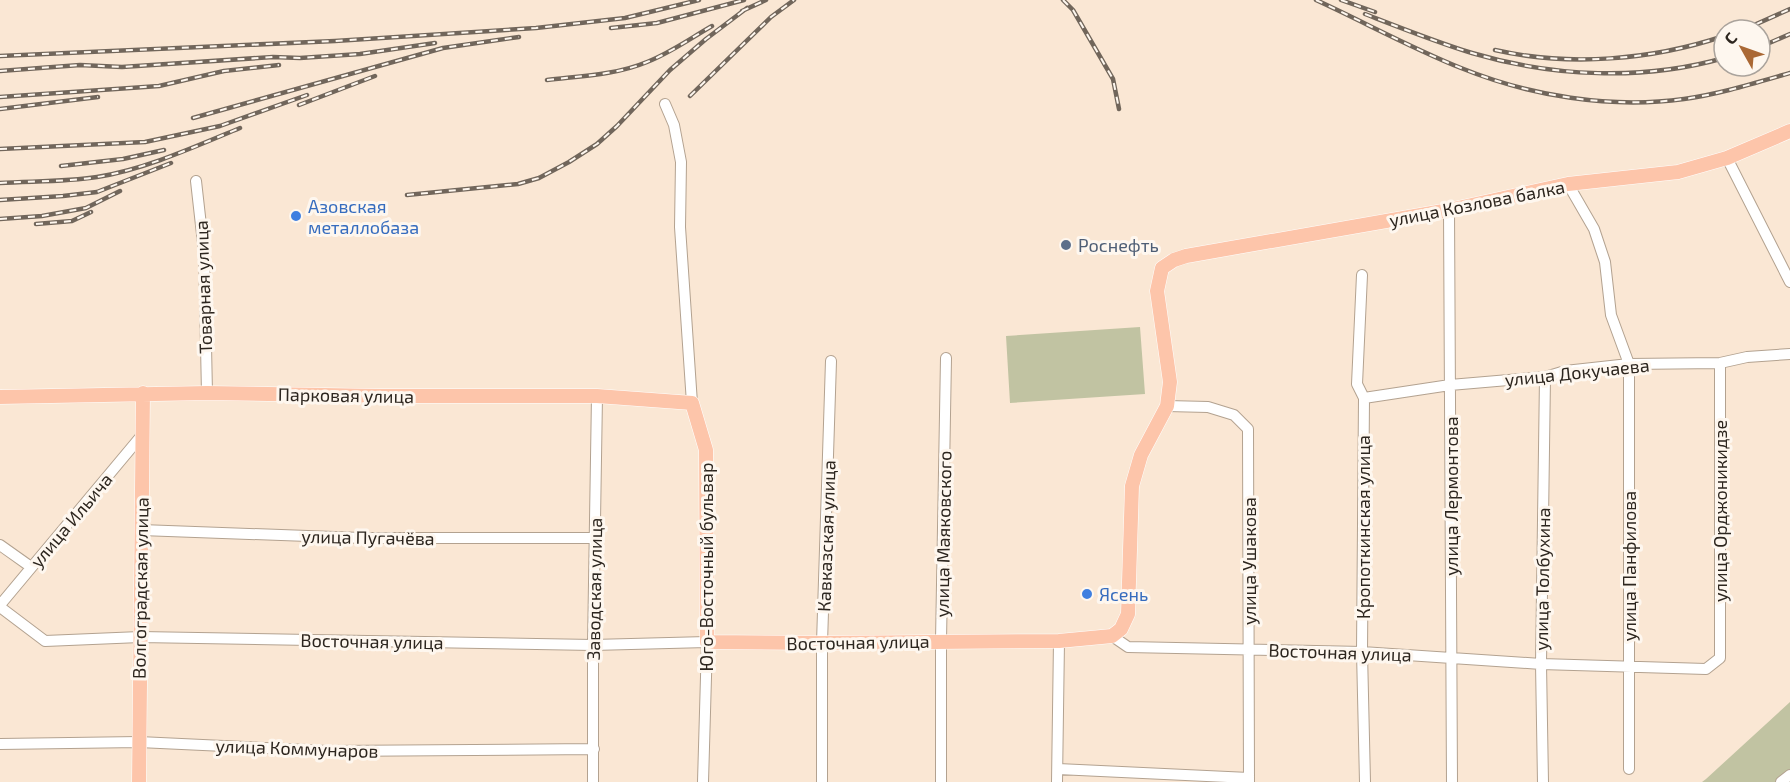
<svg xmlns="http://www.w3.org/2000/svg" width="1790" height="782" viewBox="0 0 1790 782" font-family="'Exo 2',sans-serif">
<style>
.green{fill:#c1c3a2}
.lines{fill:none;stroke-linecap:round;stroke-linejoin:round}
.minor-casing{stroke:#b3a290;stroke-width:12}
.major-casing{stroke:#fff;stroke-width:15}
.minor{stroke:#fff;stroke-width:10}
.major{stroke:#fdc5aa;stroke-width:14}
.rail-casing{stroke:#71665b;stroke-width:4.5}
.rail{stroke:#fef7ef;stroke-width:2;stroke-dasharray:7;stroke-linecap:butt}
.shop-dot{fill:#3f7fe0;stroke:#fef7ef;stroke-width:2}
.service-dot{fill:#5c6f8a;stroke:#fef7ef;stroke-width:2}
.labels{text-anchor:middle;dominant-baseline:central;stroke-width:6;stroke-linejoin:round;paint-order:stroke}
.street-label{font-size:18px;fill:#2d261f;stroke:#fef7ef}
.shop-label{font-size:18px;fill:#366cbe;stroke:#fef7ef;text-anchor:start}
.service-label{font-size:18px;fill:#4e5e75;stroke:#fef7ef;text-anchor:start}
</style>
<rect width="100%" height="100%" fill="#fae7d4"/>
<path class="green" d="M1140 327 1145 394 1010 403 1006 336Z
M1790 702V782H1702L1706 779Z"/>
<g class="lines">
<defs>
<path id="minor" d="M665 104 674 125 681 162 680 227 692 403
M1727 158 1790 282
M196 181 204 252 207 393
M1568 184 1594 229 1605 262 1611 315 1629 364V769
M1449 210 1452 782
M1362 275 1357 384 1364 398 1362 652 1365 782
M1364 398 1450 385 1545 377 1565 371 1629 364 1720 363 1747 357 1790 354
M1167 406 1208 407 1234 415 1248 429 1249 782
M141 530 362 538H595
M0 545 31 567
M0 605 142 435
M0 607 45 641 140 637 593 645 707 642 703 782
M1112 636 1128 647 1362 652 1541 664 1706 669 1720 658V363
M0 744 139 742 328 751 594 749
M1058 769 1249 778
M593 782V645L597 396
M822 782V643L831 361
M941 782V641L946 358
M1057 782 1059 641
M1543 782 1541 664 1545 377
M1781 782 1790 775"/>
<path id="major" d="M0 397 207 393 381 396H597L692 403 706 450 707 642 822 643 1059 641 1112 636 1121 629 1128 614 1132 486 1141 455 1167 406 1170 382 1157 291 1162 268 1174 260 1186 256 1449 210 1568 184 1678 172 1727 158 1790 131
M139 782 143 393"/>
</defs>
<use href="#minor" class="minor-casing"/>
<use href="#major" class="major-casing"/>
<use href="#minor" class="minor"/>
<use href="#major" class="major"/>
<defs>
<path id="rail" d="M1063 0 1073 10 1113 79 1119 109
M1316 0C1364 22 1411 48 1461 68 1530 96 1610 109 1684 99 1720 94 1755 83 1790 73
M1341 0 1375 12
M742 11 766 0
M1365 14C1401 28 1436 42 1472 53 1553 77 1643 81 1724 58
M611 28 657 23 744 0
M1743 30 1790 9
M1760 47 1790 34
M1495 50C1570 67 1652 60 1724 36
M0 56 335 41 536 28 625 18 699 0
M0 71 80 65 122 67 273 57 300 58 360 54 435 43
M547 80C581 76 616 75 647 62 670 53 691 38 712 26
M690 96 771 17 794 0
M0 97 159 86 224 71 279 65
M299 105 375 76
M0 109 98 97
M193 118 443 48 519 37
M0 149 145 142 220 126 307 95
M61 166 123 159 164 150
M0 183C32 181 65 182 97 177 146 169 194 147 240 128
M407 195 518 184 539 178 569 162 597 144 617 126 670 70 706 39 747 8
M0 200 63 196 97 192 171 163
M0 219 42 216 86 208 120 191
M36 224 72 221 91 212"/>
</defs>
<use href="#rail" class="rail-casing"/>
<use href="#rail" class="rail"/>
</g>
<g class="shop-dot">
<circle cx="296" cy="216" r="6"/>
<circle cx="1087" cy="594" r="6"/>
</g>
<circle class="service-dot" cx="1066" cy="245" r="6"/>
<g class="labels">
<g class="street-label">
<text transform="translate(1477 203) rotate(-11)">улица Козлова балка</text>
<text transform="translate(203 287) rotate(-92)">Товарная улица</text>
<text transform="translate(1577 372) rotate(-6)">улица Докучаева</text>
<text transform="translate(346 395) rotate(1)">Парковая улица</text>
<text transform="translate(1451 496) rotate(-90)">улица Лермонтова</text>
<text transform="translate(1720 511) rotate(-90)">улица Орджоникидзе</text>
<text transform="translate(71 520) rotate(-50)">улица Ильича</text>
<text transform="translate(1363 527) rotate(-90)">Кропоткинская улица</text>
<text transform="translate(943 534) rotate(-89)">улица Маяковского</text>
<text transform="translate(826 536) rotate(-88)">Кавказская улица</text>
<text transform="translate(368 537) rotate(1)">улица Пугачёва</text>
<text transform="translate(1249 561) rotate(-90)">улица Ушакова</text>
<text transform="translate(1629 566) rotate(-90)">улица Панфилова</text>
<text transform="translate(706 567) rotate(-90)">Юго-Восточный бульвар</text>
<text transform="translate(1542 579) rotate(-89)">улица Толбухина</text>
<text transform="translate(140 588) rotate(-89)">Волгоградская улица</text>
<text transform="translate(594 589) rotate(-89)">Заводская улица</text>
<text transform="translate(372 641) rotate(1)">Восточная улица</text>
<text transform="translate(858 642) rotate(-1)">Восточная улица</text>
<text transform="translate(1340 652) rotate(2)">Восточная улица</text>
<text transform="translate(297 748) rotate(2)">улица Коммунаров</text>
</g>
<g class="shop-label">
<text x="308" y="206">Азовская<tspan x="308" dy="21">металлобаза</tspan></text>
<text x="1099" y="594">Ясень</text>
</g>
<g class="service-label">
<text x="1078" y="245">Роснефть</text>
</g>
</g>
<g transform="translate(1742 48) rotate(310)"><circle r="28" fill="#fef7ef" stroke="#aaa39c" stroke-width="1.5"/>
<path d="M0-4.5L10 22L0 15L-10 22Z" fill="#aa6834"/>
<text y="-9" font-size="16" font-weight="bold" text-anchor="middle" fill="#2d261f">С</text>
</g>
</svg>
